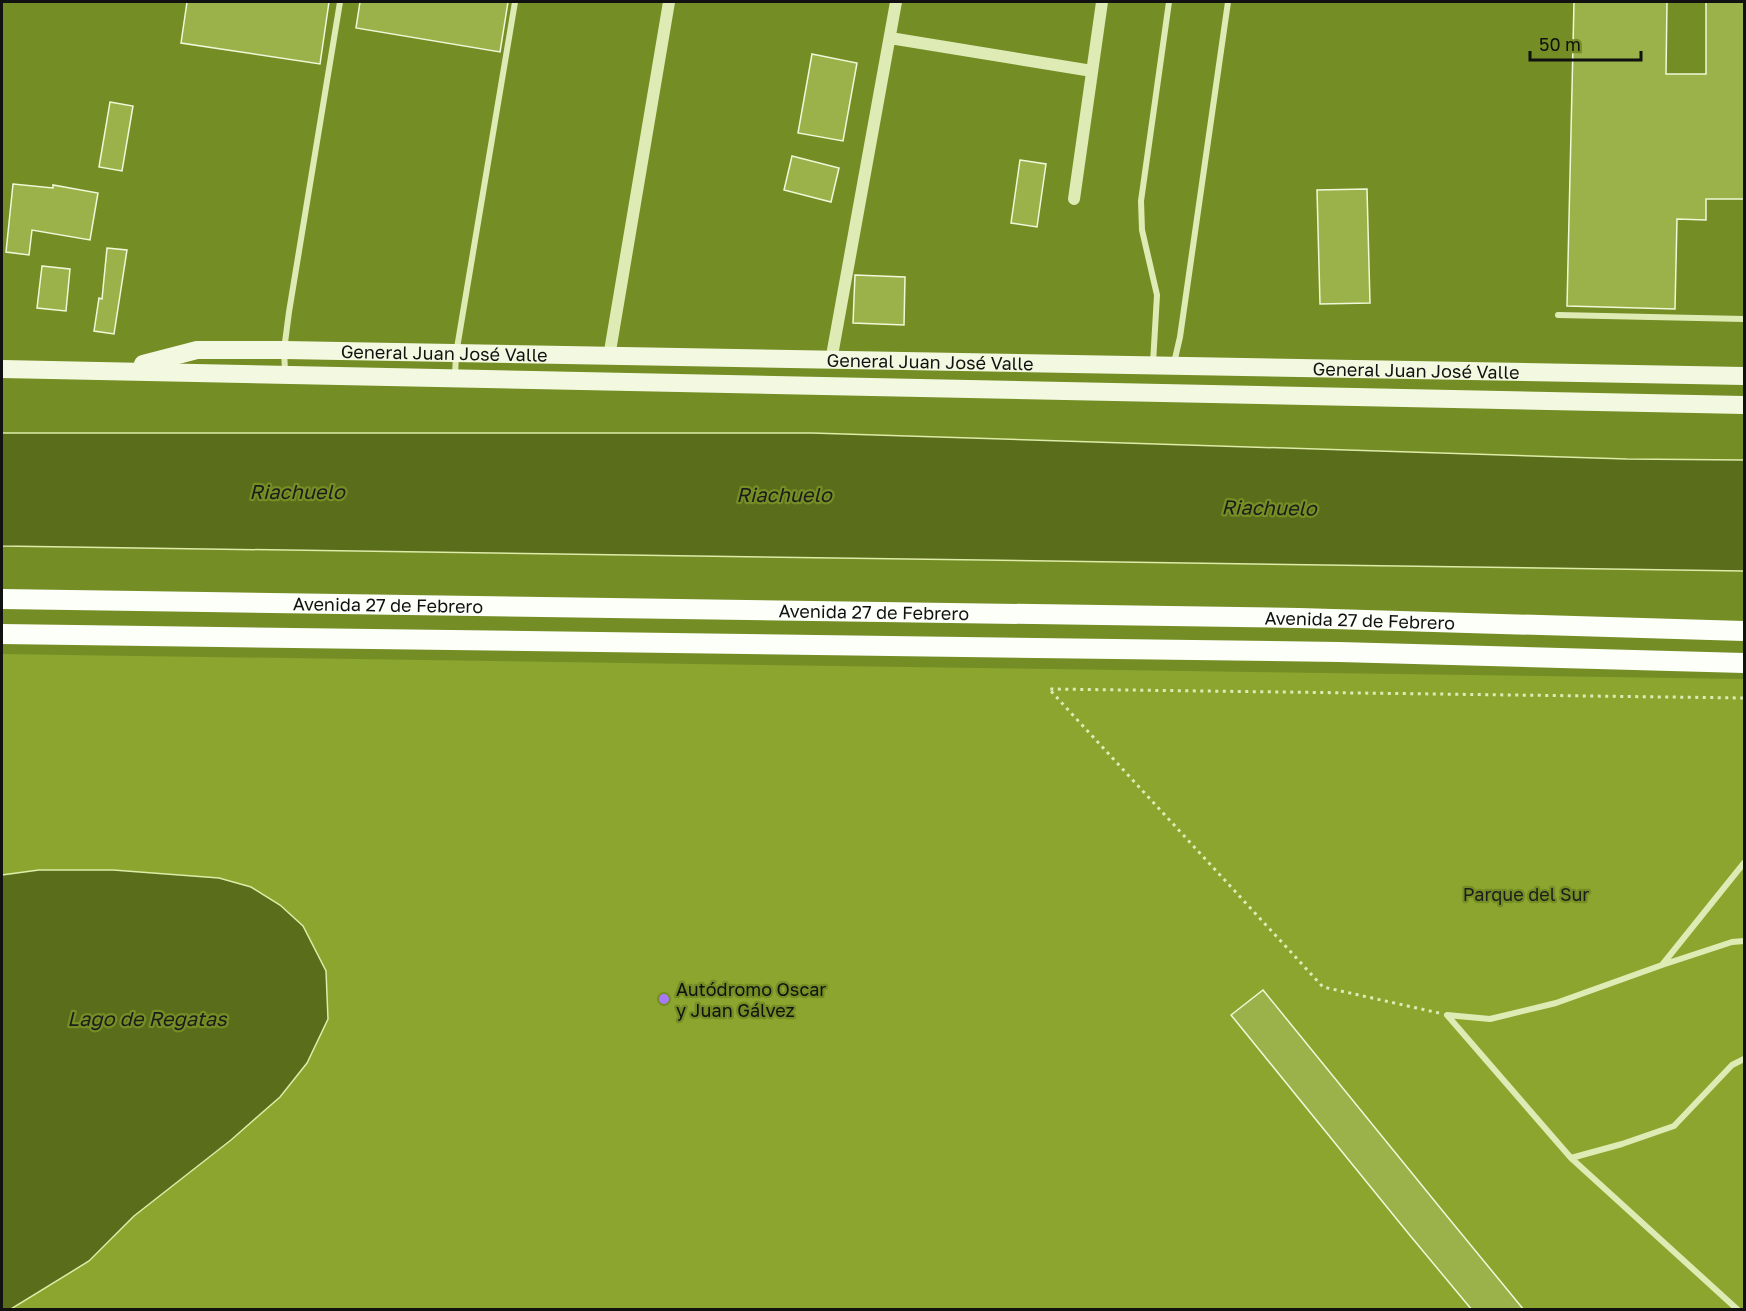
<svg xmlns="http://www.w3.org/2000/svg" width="1746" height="1311" viewBox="0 0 1746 1311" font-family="'Golos Text',sans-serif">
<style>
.green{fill:#8ba52f}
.water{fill:#596d1a;stroke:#deeba9;stroke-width:1.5}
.building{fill:#9bb24a;stroke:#f1f8d9;stroke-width:1.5}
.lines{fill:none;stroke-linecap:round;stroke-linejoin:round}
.path{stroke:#dfebb5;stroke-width:3;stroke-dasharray:3 4.5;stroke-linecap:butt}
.service{stroke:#dfebb5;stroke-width:6}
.minor{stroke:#dfebb5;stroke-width:12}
.secondary{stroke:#f3f9e0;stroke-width:18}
.primary{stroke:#fdfff9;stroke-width:20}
.poi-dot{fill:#a879f5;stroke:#758d25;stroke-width:2}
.labels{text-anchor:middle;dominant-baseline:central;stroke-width:4.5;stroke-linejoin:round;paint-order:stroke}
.street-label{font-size:18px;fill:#111;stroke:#758d25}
.park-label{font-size:18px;fill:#1c1d1b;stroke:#758d25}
.poi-label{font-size:18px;fill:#111;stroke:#758d25;text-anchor:start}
.water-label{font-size:20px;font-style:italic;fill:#1c1c1a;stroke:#758d25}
</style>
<rect width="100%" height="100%" fill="#758d25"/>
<path class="green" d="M2 654 1744 679V1309L2 1310Z"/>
<path class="water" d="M2 433H812L1627 459 1744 460V571L2 546Z
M39 870H113L219 878 251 887 280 905 303 926 326 971 328 1019 307 1063 280 1097 231 1140 134 1216 89 1261 11 1309H2V875Z"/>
<path class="building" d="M187 2H329L320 64 181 43Z
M360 2H508L500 52 356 28Z
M1574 2H1667L1666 74H1706V2H1744V199H1706V220L1677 219 1675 309 1567 306Z
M812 54 857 63 843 141 798 133Z
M110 102 133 106 122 171 99 167Z
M792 156 839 168 831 202 784 190Z
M1020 160 1046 164 1037 227 1011 223Z
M13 184 53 188V185L98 193 90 240 32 230 29 255 6 252Z
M1367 189 1370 303 1320 304 1317 190Z
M107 248 127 250 114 334 94 331 99 298 102 299Z
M42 266 70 269 66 311 37 308Z
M855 275 905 277 904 325 853 323Z
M1263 990 1446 1215 1524 1310H1472L1408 1233 1231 1015Z"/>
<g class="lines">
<path class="path" d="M1439 1013 1323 987 1049 689 1744 698"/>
<path class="service" d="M1558 315 1744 319
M1153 363 1157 295 1142 230 1141 201 1169 2
M1174 363 1180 337 1228 2
M285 371 284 350 289 312 340 2
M455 376 456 354 515 2
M1662 965 1732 942 1744 941
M1571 1158 1622 1144 1674 1126 1732 1065 1744 1059
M1738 1310 1571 1158 1447 1015 1490 1019 1556 1003 1662 965 1744 863"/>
<path class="minor" d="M890 38 1092 71
M1074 199 1102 2
M609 357 669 2
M831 361 896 2"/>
<g class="secondary">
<path id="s1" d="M143 364 197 350H284L1744 376"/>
<path d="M2 369 1744 405"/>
</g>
<g class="primary">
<path id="s2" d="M2 599 1299 618 1744 631"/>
<path d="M2 634 1339 652 1744 663"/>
</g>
</g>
<circle class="poi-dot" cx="664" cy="999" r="6"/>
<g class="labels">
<g class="street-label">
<text stroke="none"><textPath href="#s1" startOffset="303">General Juan José Valle</textPath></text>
<text stroke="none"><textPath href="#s1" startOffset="789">General Juan José Valle</textPath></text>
<text stroke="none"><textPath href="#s1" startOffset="1275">General Juan José Valle</textPath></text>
<text stroke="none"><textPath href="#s2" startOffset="386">Avenida 27 de Febrero</textPath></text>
<text stroke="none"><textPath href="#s2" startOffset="872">Avenida 27 de Febrero</textPath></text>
<text stroke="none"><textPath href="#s2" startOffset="1358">Avenida 27 de Febrero</textPath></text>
</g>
<g class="park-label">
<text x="1526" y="894">Parque del Sur</text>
</g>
<g class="poi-label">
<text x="676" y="989">Autódromo Oscar<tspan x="676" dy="21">y Juan Gálvez</tspan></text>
</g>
<g class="water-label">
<text x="297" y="491">Riachuelo</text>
<text x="784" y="494">Riachuelo</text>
<text transform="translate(1269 507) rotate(1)">Riachuelo</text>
<text x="147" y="1018">Lago de Regatas</text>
</g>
</g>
<rect width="1746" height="1311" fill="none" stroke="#111111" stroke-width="6"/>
<path d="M1530 51v9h111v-9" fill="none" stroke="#111111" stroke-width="3"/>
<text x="1539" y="51" font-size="18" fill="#111111" stroke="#758d25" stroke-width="4.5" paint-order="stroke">50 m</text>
</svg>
